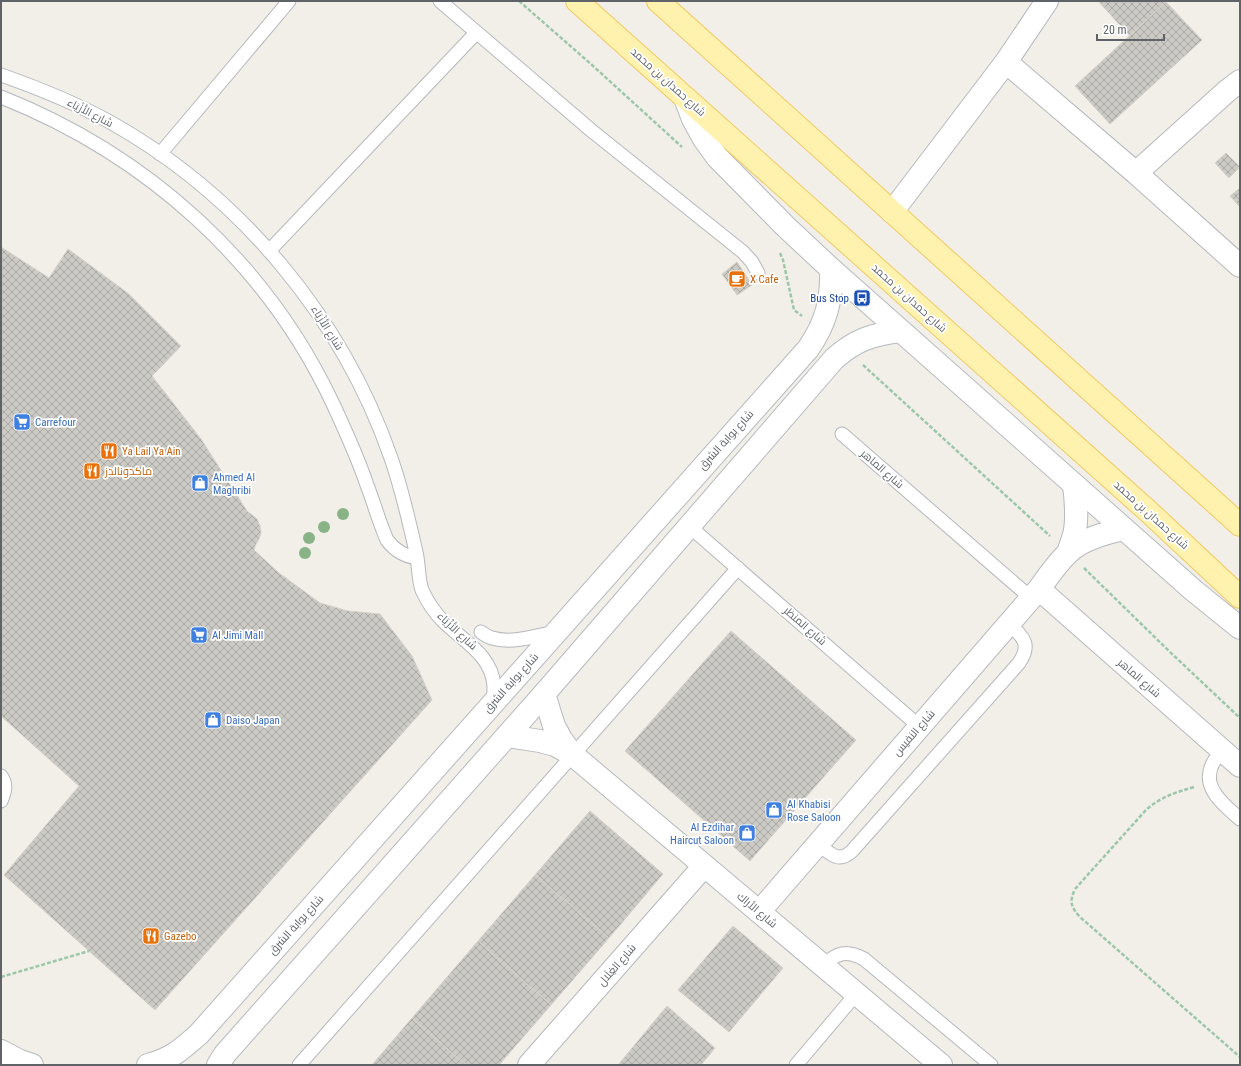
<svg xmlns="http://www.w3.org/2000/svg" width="1241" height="1066" viewBox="0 0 1241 1066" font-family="'Roboto Condensed',Cairo,sans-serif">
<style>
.building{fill:url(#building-cross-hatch);stroke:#d6d1c6}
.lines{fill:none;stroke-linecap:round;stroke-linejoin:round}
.lane-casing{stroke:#b5b8bc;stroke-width:15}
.street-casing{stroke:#b5b8bc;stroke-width:24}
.secondary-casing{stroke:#b6babf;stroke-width:24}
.primary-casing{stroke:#f2c960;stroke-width:24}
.path{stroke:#9cc7a9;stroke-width:2.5;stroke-dasharray:4 2;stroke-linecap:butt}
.lane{stroke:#fff;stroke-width:13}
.street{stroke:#fff;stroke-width:22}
.secondary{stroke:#fff;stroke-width:22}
.primary{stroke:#fff2af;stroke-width:22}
.tree{fill:#89b387}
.labels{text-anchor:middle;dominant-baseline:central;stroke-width:3.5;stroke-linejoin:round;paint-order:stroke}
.street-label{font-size:11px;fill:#5f6368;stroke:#fff}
.food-label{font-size:11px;fill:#c56008;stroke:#fff;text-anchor:start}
.transit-label{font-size:11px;fill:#164399;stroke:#fff;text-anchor:end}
.shop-label{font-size:11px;fill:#366cbe;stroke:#fff;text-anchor:start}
</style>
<defs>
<pattern id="building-cross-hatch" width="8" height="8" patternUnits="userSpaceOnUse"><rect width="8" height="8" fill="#cccac5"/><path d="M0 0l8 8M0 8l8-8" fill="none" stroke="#a9a8a4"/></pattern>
</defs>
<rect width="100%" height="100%" fill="#f1efe8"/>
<path class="building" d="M1098 1H1165L1166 2 1130 36Z
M1166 2 1202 40 1110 124 1075 86Z
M1226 153 1240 167 1229 178 1215 163Z
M1240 188V207L1230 196Z
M1 247 49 278 68 249 129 294 181 346 152 376 201 439 247 511 257 519 260 526 261 533 259 539 255 546 254 550 279 573 320 603 348 611 380 614 412 656 432 700 155 1010 4 875 79 786 1 716Z
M737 262 752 285 737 295 722 274Z
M731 631 856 740 750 861 625 751Z
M590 811 663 874 609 938 535 875Z
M535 875 609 938 551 1005 478 941Z
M733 926 783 968 729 1032 678 990Z
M478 941 551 1005 499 1065H466L412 1018Z
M667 1006 715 1048 701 1065H618Z
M412 1018 466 1065H372Z"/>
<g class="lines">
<defs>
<path id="lane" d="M440 1 592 131 743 252 752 262 758 273
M1 75C38 88 75 103 110 122 240 195 342 317 391 458 402 489 409 521 416 552 419 565 418 578 422 590 427 601 434 612 443 621 463 641 492 655 494 686 494 691 494 697 493 703
M1 97C147 155 267 262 334 406 346 432 358 458 367 485 374 503 379 522 387 540 395 551 404 556 417 558
M160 154 289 1
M269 251 476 33
M842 434 1031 598
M689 526 920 727
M481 632C485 635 488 637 492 638 512 644 536 636 555 632
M1222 751C1219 755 1215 759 1213 763 1200 787 1224 805 1240 819
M1 776C7 784 5 792 1 801
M818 844C830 853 838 864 852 851L1019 663C1032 644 1023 637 1009 624
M823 966C837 952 847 950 864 959L991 1065
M299 1065 738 568
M796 1065 856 994"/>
<path id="street" d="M1006 62 1136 173 1240 266
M1136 173 1227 91 1240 81
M892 212 1006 62 1047 1
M1068 553C1070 547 1072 541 1074 535 1078 519 1076 501 1074 485
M1039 589 1240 766
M544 694 554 726 561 739 572 754
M507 736 540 741 555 745 573 755 941 1065
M759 912 1039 589C1047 578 1058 562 1068 553 1082 539 1105 533 1124 529
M1 1051 20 1061 32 1065
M529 1065 704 866"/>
<path id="secondary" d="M685 98 693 119 704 139 717 157 785 226 831 269 1193 590 1240 628
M148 1065C171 1059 181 1050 199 1034L808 349C826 323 832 301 831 269
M218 1065 225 1054 544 694 834 359C855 340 873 334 901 331"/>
<path id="primary" d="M577 1 1149 512 1240 597
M658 1 1240 525"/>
</defs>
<use href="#lane" class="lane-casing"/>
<use href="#street" class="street-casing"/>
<use href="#secondary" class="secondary-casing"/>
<use href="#primary" class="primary-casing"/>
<path class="path" d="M519 1 592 65 682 147
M780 253 783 260 794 310 802 316
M863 365 1050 536
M1084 568 1170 652 1240 718
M1194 787C1174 793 1160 797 1145 811L1075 889C1069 902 1071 907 1080 917L1240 1057
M1 977 89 951"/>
<use href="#lane" class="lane"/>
<use href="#street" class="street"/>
<use href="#secondary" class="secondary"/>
<use href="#primary" class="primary"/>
</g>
<g class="tree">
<circle cx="343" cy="514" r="6"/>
<circle cx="324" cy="527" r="6"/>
<circle cx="309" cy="538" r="6"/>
<circle cx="305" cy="553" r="6"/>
</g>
<defs>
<symbol id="cafe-square" viewBox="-11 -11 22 22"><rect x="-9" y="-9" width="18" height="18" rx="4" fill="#e8710a" stroke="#fff"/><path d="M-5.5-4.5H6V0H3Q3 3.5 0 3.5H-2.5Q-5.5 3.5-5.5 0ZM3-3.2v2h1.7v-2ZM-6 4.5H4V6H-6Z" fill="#fff"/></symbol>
<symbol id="bus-square" viewBox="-11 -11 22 22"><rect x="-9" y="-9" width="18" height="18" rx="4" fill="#1a4fb4" stroke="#fff"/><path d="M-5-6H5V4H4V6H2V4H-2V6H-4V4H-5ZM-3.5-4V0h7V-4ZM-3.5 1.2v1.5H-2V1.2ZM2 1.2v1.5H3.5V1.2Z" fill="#fff"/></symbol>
<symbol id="supermarket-square" viewBox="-11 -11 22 22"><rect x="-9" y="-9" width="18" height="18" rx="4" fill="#3f7fe0" stroke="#fff"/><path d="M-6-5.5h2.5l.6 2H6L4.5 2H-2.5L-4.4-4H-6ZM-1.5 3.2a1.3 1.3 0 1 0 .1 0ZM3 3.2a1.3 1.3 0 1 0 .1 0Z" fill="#fff"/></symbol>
<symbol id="restaurant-square" viewBox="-11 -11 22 22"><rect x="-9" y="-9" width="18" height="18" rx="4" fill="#e8710a" stroke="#fff"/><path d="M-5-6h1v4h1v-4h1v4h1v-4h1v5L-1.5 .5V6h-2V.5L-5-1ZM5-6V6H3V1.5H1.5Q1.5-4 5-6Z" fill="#fff"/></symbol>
<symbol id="shop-square" viewBox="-11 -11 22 22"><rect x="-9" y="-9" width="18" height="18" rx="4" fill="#3f7fe0" stroke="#fff"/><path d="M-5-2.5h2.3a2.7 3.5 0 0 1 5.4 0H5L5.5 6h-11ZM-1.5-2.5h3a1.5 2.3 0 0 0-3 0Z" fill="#fff"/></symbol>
</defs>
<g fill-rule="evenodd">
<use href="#cafe-square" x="727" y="269" width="20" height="20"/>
<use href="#bus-square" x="852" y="288" width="20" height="20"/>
<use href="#supermarket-square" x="12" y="412" width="20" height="20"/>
<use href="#restaurant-square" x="99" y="441" width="20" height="20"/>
<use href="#restaurant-square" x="82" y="461" width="20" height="20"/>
<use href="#shop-square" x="190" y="473" width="20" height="20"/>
<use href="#supermarket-square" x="189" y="625" width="20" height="20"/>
<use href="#shop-square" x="203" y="710" width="20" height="20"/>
<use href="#shop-square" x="764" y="800" width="20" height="20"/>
<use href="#shop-square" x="737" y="823" width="20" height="20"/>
<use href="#restaurant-square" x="141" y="926" width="20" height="20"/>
</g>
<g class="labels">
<g class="street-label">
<text transform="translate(668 82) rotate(42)">شارع حمدان بن محمد</text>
<text transform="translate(90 113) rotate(27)">شارع الأَزْيَاء</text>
<text transform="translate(909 298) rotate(42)">شارع حمدان بن محمد</text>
<text transform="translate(327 328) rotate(58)">شارع الأَزْيَاء</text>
<text transform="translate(726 440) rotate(-48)">شارع بوابة الشرق</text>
<text transform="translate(882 469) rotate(41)">شارع الماهر</text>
<text transform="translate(1151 515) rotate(42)">شارع حمدان بن محمد</text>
<text transform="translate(805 626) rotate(41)">شارع المنظر</text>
<text transform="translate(457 631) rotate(43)">شارع الأَزْيَاء</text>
<text transform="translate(1139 678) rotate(41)">شارع الماهر</text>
<text transform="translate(511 683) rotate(-48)">شارع بوابة الشرق</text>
<text transform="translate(914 733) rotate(-49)">شارع النفيس</text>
<text transform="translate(757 910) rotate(40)">شارع الأراك</text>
<text transform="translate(296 925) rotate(-48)">شارع بوابة الشرق</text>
<text transform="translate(617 965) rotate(-49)">شارع الغِلَال</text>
</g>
<g class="food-label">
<text x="750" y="279">X Cafe</text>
<text x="122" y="451">Ya Lail Ya Ain</text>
<text x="105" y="471">ماكدونالدز</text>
<text x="164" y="936">Gazebo</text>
</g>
<g class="transit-label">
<text x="849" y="298">Bus Stop</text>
</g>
<g class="shop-label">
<text x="35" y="422">Carrefour</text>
<text x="213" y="477">Ahmed Al<tspan x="213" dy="13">Maghribi</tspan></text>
<text x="212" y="635">Al Jimi Mall</text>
<text x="226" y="720">Daiso Japan</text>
<text x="787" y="804">Al Khabisi<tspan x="787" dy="13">Rose Saloon</tspan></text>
<text x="734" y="827" text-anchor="end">Al Ezdihar<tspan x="734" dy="13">Haircut Saloon</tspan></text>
</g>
</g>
<rect width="1241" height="1066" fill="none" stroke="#5f6368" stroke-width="4"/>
<path d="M1097 34v6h67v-6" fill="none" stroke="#5f6368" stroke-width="2"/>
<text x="1103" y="34" font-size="12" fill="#5f6368" stroke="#ffffff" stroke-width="3" paint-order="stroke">20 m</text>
</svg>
